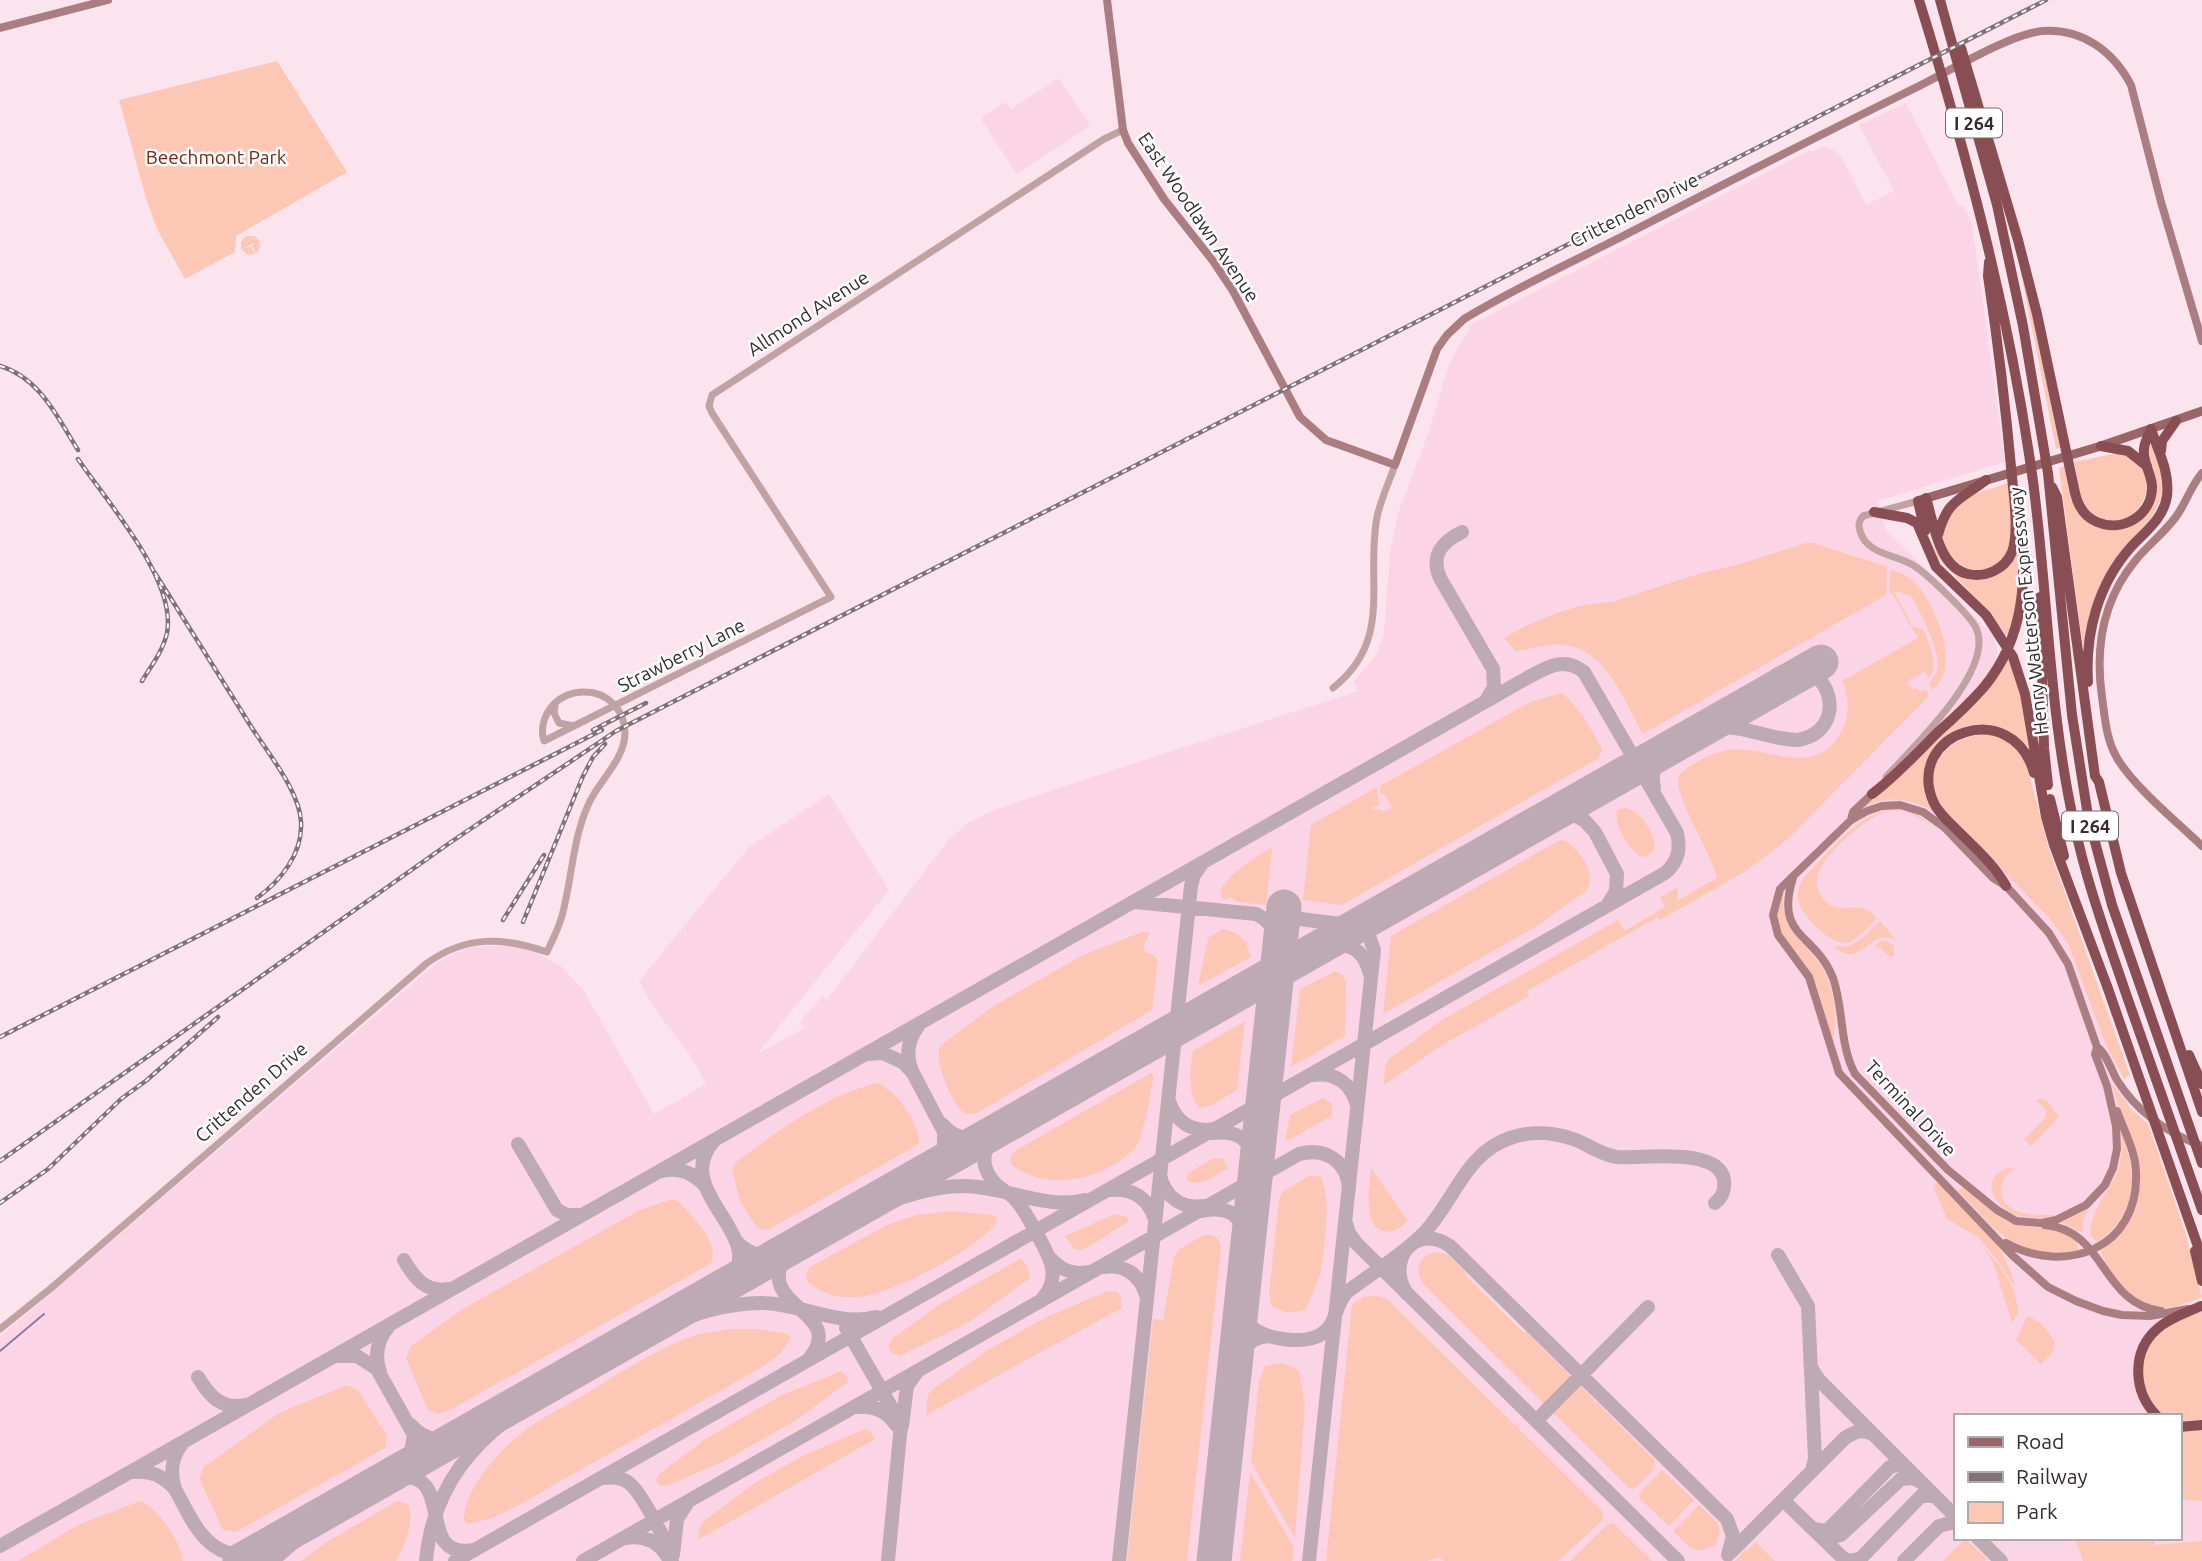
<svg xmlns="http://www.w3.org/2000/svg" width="2202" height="1561" viewBox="0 0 2202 1561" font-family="Ubuntu,sans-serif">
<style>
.built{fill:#fbd5e5;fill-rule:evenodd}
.green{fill:#fcc7b5}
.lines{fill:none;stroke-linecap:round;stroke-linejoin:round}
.stream{stroke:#8d7aa1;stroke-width:2}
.taxiway{stroke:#beaab3;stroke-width:14}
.runway{stroke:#beaab3;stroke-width:35}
.tertiary{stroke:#c1a2a4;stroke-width:7}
.secondary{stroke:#aa7e81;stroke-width:8}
.primary{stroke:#996568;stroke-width:9}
.motorway{stroke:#894e53;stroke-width:10}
.rail-casing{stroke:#817178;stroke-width:4.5}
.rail{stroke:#fff;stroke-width:2;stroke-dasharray:5;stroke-linecap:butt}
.labels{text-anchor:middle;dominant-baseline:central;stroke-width:5;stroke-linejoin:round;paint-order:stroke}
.shield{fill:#fff;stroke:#726b6e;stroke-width:2}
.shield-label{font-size:18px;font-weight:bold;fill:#362b30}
.park-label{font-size:19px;fill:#732a0f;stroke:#fff}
.street-label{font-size:19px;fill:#362b30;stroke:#fff}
</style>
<rect width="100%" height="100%" fill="#fce4ee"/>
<path class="built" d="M1059 78 1090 126 1017 174 982 121 983 116 1005 102 1011 109Z
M1906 103 1959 207 1963 205 1972 224 2005 462 1878 501 1886 530 1993 635 2020 730 2032 802 2134 1121 2202 1308V1561H0V1337L434 965 451 955 473 947 507 945 533 951 561 966 584 991 654 1114 706 1084 688 1052 654 1008 639 981 749 847 829 794 889 890 757 1054 804 1028 800 1022 822 996 827 1000 949 839 968 823 992 811 1055 789 1358 691 1354 681 1376 655 1384 634 1390 552 1398 513 1428 434 1449 365 1460 343 1471 329 1468 326 1810 150 1811 152 1823 146 1834 150 1842 158 1866 205 1894 191 1859 125ZM1955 1416H2179V1538H1955Z"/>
<path class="green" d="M277 61 347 172 236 236 235 252 185 279 157 229 146 198 119 100Z
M246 236H254L259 240 260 247 256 254 252 246 255 242 245 248 251 247 255 254 248 255 241 249V242Z
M2020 258 2062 447 2056 449 2020 268Z
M2151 442C2155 455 2162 470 2163 484 2164 517 2121 546 2106 575 2093 599 2090 623 2083 648L2059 468 2065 466 2092 523 2142 518 2156 479 2148 455Z
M2117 453C2169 462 2145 535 2101 518 2092 514 2086 508 2082 499 2077 488 2077 474 2074 462Z
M2008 483C2009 503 2016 530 2008 548 1984 608 1903 535 1967 498 1979 491 1995 488 2008 483Z
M1925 520 1955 571 1986 577 2018 545 2021 584 2008 638 1988 611 1938 558Z
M1806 543H1813L1887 567 1886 595 1643 734C1625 702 1607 651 1565 645 1549 643 1532 649 1516 651L1504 638C1536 619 1575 603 1612 602L1701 573 1737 565Z
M1890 570C1899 572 1907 575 1914 582 1935 602 1963 669 1932 690L1929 684C1932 680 1936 675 1937 670 1942 653 1920 611 1911 596L1895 591V594L1913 627 1923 629C1929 643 1939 663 1930 677L1928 678 1925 671 1907 682 1912 690 1917 688 1920 692 1923 690 1928 692 1927 698 1789 838 1746 871 1660 920 1658 917 1527 991 1529 996 1444 1044 1384 1085 1385 1067 1389 1059 1442 1020 1618 920 1625 931 1665 907 1660 897 1678 887 1677 901 1717 878C1713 856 1671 792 1679 775 1691 764 1711 753 1727 750 1767 744 1818 783 1843 728 1850 713 1849 696 1842 681L1918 638 1892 593 1889 594Z
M2008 656 2019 684 2031 754C1994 692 1901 734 1933 811 1910 798 1889 796 1864 807L1957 719Z
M1562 693C1580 708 1591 729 1602 749L1599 758 1342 905 1303 900 1311 825 1377 787 1379 805 1373 807V810L1381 809 1383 812 1392 808 1385 795 1380 794V786L1530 702Z
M1985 734 2002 739 2017 750 2027 766 2048 846 2130 1075 2124 1079 2106 1045 2068 943 2049 918 1947 813C1917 774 1941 739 1985 734Z
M1625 808C1641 811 1655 833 1655 849L1647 856 1641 857C1629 849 1613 825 1617 810Z
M1894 809 1914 813 1938 829C1922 821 1909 808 1889 811 1869 814 1823 855 1818 874 1816 881 1817 889 1821 895 1832 917 1853 902 1869 911 1872 912 1875 916 1877 918 1869 926 1859 939 1849 942 1833 948 1805 918 1800 906 1795 895 1799 884 1806 875 1830 851 1859 812 1894 809Z
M1564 840C1579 847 1599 877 1586 891L1537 926 1383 1014 1391 936 1558 841Z
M1272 847 1266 905 1237 902 1231 897 1223 900 1220 890C1233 870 1253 859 1272 847Z
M1784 890C1779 932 1801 936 1821 966 1835 988 1837 1017 1833 1042 1826 1021 1822 998 1813 978 1796 940 1764 939 1784 890Z
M1880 921 1898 942C1870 922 1863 973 1833 946 1854 950 1865 936 1880 921Z
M1223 929C1240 933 1246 939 1251 957L1198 986 1208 938Z
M1142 932 1150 933 1144 945 1145 952 1154 955 1158 961 1152 1010 977 1113C972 1114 970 1115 965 1113 952 1107 933 1058 940 1046L992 1007 1081 956Z
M1881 941 1888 942 1894 945V956L1890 957 1880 948 1874 946Z
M1336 971 1343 975 1346 983 1345 1036 1291 1067 1300 989Z
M1245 1021 1237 1090 1212 1105 1200 1108C1187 1098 1190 1068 1193 1051Z
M1151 1073 1154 1076C1150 1093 1145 1137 1134 1149 1104 1180 1046 1193 1011 1164L1010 1157 1015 1151Z
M876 1083C892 1084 923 1128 919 1144L768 1230 757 1228 740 1201 732 1169 735 1163C779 1130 822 1098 876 1083Z
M2111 1083 2131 1109 2148 1124 2185 1231 2202 1297C2189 1302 2173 1309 2159 1308 2134 1306 2104 1271 2101 1248L2110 1243 2129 1216 2136 1155Z
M1323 1098 1331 1103 1333 1115 1285 1142 1290 1115Z
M2043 1099 2049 1103 2059 1117 2031 1146 2024 1139 2046 1117V1110L2036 1100Z
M2121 1131C2137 1174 2139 1212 2098 1242L2090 1235C2093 1191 2128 1186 2121 1131Z
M1222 1158 1228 1168C1215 1175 1201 1189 1186 1180L1188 1173 1212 1159Z
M1371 1168 1408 1221C1400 1228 1394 1234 1383 1231 1362 1225 1370 1185 1371 1168Z
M2009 1168 2015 1169C2006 1174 2000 1180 2001 1191 2003 1217 2038 1215 2057 1215 2044 1218 2030 1219 2017 1215 1993 1207 1978 1177 2009 1168Z
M1309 1176H1319C1333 1189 1324 1255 1320 1274 1317 1286 1310 1298 1306 1310L1288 1313 1271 1306 1269 1293 1279 1201 1282 1192Z
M1938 1182C1969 1214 2006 1241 2015 1287L1998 1261 1978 1237 1947 1219 1933 1186Z
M1964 1188 2007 1222 2031 1227 2058 1228 2077 1241 2078 1252C2069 1253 2059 1257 2050 1256 2009 1252 1984 1217 1957 1190Z
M669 1200H676C690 1212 723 1247 710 1264L450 1410 438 1414 428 1410 406 1358 411 1346 461 1310 638 1211Z
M2089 1207 2083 1220 2082 1233 2061 1222Z
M951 1211 994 1215 997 1218V1223C976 1245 953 1258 926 1272 889 1291 843 1313 807 1281L806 1273 810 1267 887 1225 916 1215Z
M1115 1214 1128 1217 1129 1221 1090 1246 1080 1250 1074 1249 1065 1236Z
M1204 1235H1213L1219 1240 1221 1249 1187 1561H1127L1153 1319 1163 1320 1174 1256 1181 1248Z
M1983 1247C2001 1266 2017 1286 2018 1313L2012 1323 1993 1262Z
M1435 1252 1447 1254 1466 1273 1465 1275 1524 1333 1526 1331 1655 1461V1468L1635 1488 1630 1489 1423 1284C1414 1270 1419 1256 1435 1252Z
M1022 1258 1030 1273V1278L971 1321 900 1356 891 1353 888 1346 892 1339 940 1304Z
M1108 1291 1118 1292 1121 1298 1122 1308 926 1415 928 1395 932 1390 983 1353 1046 1317Z
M1377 1296 1386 1298 1603 1512V1520L1558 1561H1445L1438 1557 1427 1561H1326L1352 1304 1364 1297Z
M2202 1312V1420L2179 1422V1416H2165C2138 1393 2135 1353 2162 1329 2172 1319 2190 1316 2202 1312Z
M2027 1317C2039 1318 2050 1333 2055 1343L2053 1352 2041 1364 2016 1340Z
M727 1329H759L788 1334 791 1337 781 1353 764 1366C697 1404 631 1442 564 1479 534 1496 502 1519 468 1524L464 1521C463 1494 490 1462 509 1444 530 1423 560 1409 586 1394 619 1374 653 1350 690 1337 702 1333 715 1332 727 1329Z
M1282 1363 1299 1370 1305 1406 1295 1538 1251 1462 1259 1380 1265 1366Z
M841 1371 848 1377 847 1383 795 1421 724 1461 667 1486 659 1485 656 1480 659 1474 707 1438 782 1395Z
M347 1385 358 1390 387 1436 385 1448 236 1532 223 1530 199 1478 204 1467 279 1413Z
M2179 1426 2202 1427V1501L2179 1499Z
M865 1429 870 1431 875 1439 698 1540 700 1526 705 1520 755 1483 804 1455Z
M1662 1470 1694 1500 1669 1526 1639 1498 1640 1492Z
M1250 1472 1294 1548 1292 1561H1240Z
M140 1501C157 1506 182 1544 183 1561H18L78 1525Z
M397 1501 408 1504C415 1522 405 1545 396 1561H301L325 1543Z
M1699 1505 1717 1522 1720 1530 1716 1545 1701 1551 1690 1548 1673 1531Z
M1613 1523 1652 1561H1570L1608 1524Z
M2075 1538H2154L2155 1545 2202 1541V1561H2083Z
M1965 1539 1987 1559 1985 1561H1943Z
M1756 1542 1775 1561H1735L1745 1550 1746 1552Z"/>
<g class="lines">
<path class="stream" d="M0 1351 44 1314"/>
<path class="taxiway" d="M1462 532C1442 542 1430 555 1440 578L1493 669 1494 687 1486 701
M1698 732C1733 717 1763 740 1798 740 1850 731 1832 659 1786 671 1772 674 1765 684 1760 697
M1654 788C1650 772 1656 760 1667 750
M1506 842 1558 815 1576 816 1585 821 1595 832 1617 874 1616 891 1607 906
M1135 902 1256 914C1289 930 1276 963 1273 994
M1283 917 1358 926 1369 936 1374 950 1309 1561
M1289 966C1317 951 1357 925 1370 974
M866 1054 883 1053 904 1063 913 1073 944 1132V1147L936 1162 886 1193
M912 1071C905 1054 908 1039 919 1025
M1313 1075C1336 1072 1352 1084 1357 1106
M1169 1101C1176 1123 1193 1133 1215 1129
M942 1124C959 1144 978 1140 999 1128
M1212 1133C1267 1126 1253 1181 1250 1215
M518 1144 557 1210 567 1215H582
M1258 1160 1264 1111 1272 1099
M662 1171C680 1167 694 1173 706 1187
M1160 1176C1166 1198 1182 1209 1205 1206
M1111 1190C1132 1188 1147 1197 1154 1217
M1202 1211C1258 1199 1245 1258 1241 1291
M1346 1223 1349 1233 1356 1243 1678 1561
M736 1241C747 1253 761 1258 777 1254
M789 1252C747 1307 850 1310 809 1359
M1778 1255 1808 1306 1815 1459 1812 1470
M1051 1259C1062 1271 1074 1275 1090 1272
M404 1260C415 1279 426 1293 449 1289
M1103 1267C1124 1264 1140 1274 1146 1295
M732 1283C793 1248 892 1186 963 1186 1005 1186 1043 1210 1085 1200
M1243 1286C1243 1298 1240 1312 1248 1323 1260 1340 1307 1346 1323 1333 1337 1323 1335 1304 1347 1292 1372 1273 1401 1256 1423 1234 1454 1202 1465 1153 1510 1138 1530 1131 1553 1132 1573 1139 1588 1144 1601 1155 1617 1157 1641 1159 1719 1146 1724 1180 1725 1190 1723 1197 1715 1203
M1407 1294C1385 1261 1415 1222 1450 1246L1727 1519 1733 1536 1728 1555
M1042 1299C1064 1276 1047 1253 1035 1230 1029 1220 1023 1207 1014 1198 1008 1192 999 1189 993 1181 963 1143 1019 1119 1045 1105
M680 1310C696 1301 720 1292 731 1278 767 1235 671 1191 713 1142
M846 1328 901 1424 888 1561
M338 1356H357L377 1369 414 1435 411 1452 401 1467 356 1494
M1812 1369 1819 1380 1872 1433
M380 1372C374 1355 377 1340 389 1326
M1234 1376C1237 1355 1244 1338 1269 1336
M198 1377C209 1396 222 1410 245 1405
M527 1399C594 1361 683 1303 761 1303 801 1303 836 1327 876 1317
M857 1407C874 1405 887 1411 896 1425
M1536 1421 1648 1307
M411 1425C438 1456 470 1429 498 1413
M902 1426 907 1386 917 1372
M403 1470 448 1444
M133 1472C151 1470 163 1476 175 1489 170 1472 171 1458 182 1444
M391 1478C461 1464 411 1561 474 1550
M603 1478C613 1477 621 1477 629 1483 641 1492 670 1546 672 1561
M175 1489C192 1520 207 1561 252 1554
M1783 1500 1846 1561
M1814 1529 1825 1531 1830 1528 1890 1467 1897 1465 1905 1466
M1819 1535 1832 1537 1841 1535 1901 1479 1913 1478 1919 1481
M625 1538C644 1535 658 1541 667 1556
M1978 1538 2001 1561
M0 1546 1527 678C1547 667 1564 656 1584 672L1677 833C1681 849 1678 862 1665 873L455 1561
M1731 1552 1845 1438C1856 1431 1861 1429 1873 1434L1955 1516
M673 1555 677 1519 688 1502
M1843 1558 1849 1561 1860 1559 1921 1496H1935
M272 1561 307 1531 365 1493
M426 1561C433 1485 474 1439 536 1399
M583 1561 1299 1154C1325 1147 1347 1161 1349 1188
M1119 1561 1191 886 1194 875 1201 865
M1904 1561 1939 1526 1955 1522"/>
<path class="runway" d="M240 1561 1821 662
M1214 1561 1284 907"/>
<path class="tertiary" d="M1333 688C1394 640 1365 581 1377 517 1381 499 1389 482 1395 465
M555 706 554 713 559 723 574 726
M1886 777C1911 749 1996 670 1976 628 1970 615 1929 576 1916 567 1898 554 1867 556 1860 531 1858 524 1859 521 1863 516L1918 501
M0 1329 50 1289 427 963C467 935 503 937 547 952 553 939 560 926 563 912 572 877 573 837 589 803 599 781 625 759 625 733 625 711 608 692 585 692 573 691 560 697 552 706 544 716 540 729 544 741 640 693 736 645 831 597L712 413 709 406 712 395 1104 139 1123 130"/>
<path class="secondary" d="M1107 0 1123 130 1128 143 1164 199 1213 261 1233 291 1300 417 1326 440 1395 465 1437 349 1447 335 1464 319C1515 288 1570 263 1623 236 1718 187 1812 139 1907 92 1942 76 2006 35 2042 31 2082 28 2113 51 2131 85L2161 202 2202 341
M0 28 108 0
M2202 473C2190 487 2186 504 2175 518 2163 534 2147 546 2135 561 2103 600 2095 648 2102 697 2105 718 2106 739 2117 758 2135 788 2176 821 2202 846
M1851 820 1853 812 1872 794
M1793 878C1774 938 1815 932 1833 978 1844 1009 1839 1044 1855 1074L1948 1170 1997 1210 2016 1221 2041 1223 2056 1220 2086 1205 2105 1185 2113 1168 2117 1149 2116 1126 2107 1086 2095 1054 2097 1047
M2045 1225C2106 1230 2101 1304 2161 1311
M2006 1243C2066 1276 2139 1248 2136 1173 2136 1152 2124 1131 2117 1111
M2188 1309 2150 1316 2122 1315 2103 1311 2076 1301 2048 1287 2013 1256 1839 1073 1809 977 1778 935 1773 915 1780 889 1851 820 1867 811 1882 806 1900 805 1923 812 1944 827 1993 878 2006 886 2049 933 2068 964 2097 1047C2107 1054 2111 1070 2117 1080 2137 1112 2167 1133 2202 1146"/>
<path class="primary" d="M1920 500 2101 446 2202 411"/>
<path class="motorway" d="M1919 0C1968 158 2010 317 2033 481 2048 595 2049 711 2074 823 2086 881 2106 935 2125 991 2151 1064 2176 1137 2202 1210
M1940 0 1997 205 2023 326 2048 473 2072 715 2088 816 2112 905 2202 1163
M1961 48 2018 240 2037 314 2075 493C2078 506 2085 517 2097 522 2123 533 2152 515 2152 487 2152 474 2142 462 2144 449 2144 443 2149 435 2151 429
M2101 446 2128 451 2147 466
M2161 451 2162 441 2176 421
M2052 487 2057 497 2095 776 2099 782 2121 873 2202 1112
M1926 498C1934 523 1938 567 1968 574 1986 578 2005 569 2012 552 2019 533 2014 498 2012 477 2006 410 1998 343 1988 276L1989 262
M1918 501 1925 531
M1874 512 1907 518 1917 523 1936 567 1986 615 2013 657 2025 694 2046 817 2054 845 2107 986 2202 1258
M1938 535C1947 500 1960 500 1986 480
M2040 597 2044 748 2048 785
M2088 682C2085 633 2098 584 2131 547 2145 532 2164 518 2167 496 2170 472 2158 451 2151 429
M1872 794C1896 776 1917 753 1938 732 1954 718 1970 703 1984 687 2026 636 2027 577 2020 515
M2050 799 2064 856
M2006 886C1994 864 1974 847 1957 830 1948 821 1938 813 1933 801 1905 732 2013 696 2034 773
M2189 1055 2202 1084
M2195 1251 2202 1281
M2157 1416C2133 1392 2131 1352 2157 1329 2169 1318 2186 1313 2201 1306
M2179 1427 2202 1425"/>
<defs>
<path id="rail" d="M0 366C40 378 57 417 78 450
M78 459C107 502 177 580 167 633 163 651 151 666 142 681
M155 573C187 625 220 676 252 728 268 753 300 792 301 822 303 854 280 881 257 898
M593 730 646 703
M503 920 544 855
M523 922 583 776 593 757 605 744
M0 1037 602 730
M0 1161 451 842 616 731 2046 0
M0 1203 48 1169 121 1099 147 1080 218 1017"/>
</defs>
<use href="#rail" class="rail-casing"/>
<use href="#rail" class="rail"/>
</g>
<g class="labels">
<g class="shield">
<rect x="1946" y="108.5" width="56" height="29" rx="5"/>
<rect x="2062" y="811.5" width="56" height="29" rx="5"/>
</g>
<g class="shield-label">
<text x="1974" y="123">I 264</text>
<text x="2090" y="826">I 264</text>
</g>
<g class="park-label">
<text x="216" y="157">Beechmont Park</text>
</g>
<g class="street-label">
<text transform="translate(1634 210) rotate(-27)">Crittenden Drive</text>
<text transform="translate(1199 217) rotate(56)">East Woodlawn Avenue</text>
<text transform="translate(808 313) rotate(-33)">Allmond Avenue</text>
<text transform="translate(2028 611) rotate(-96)">Henry Watterson Expressway</text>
<text transform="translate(681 655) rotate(-27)">Strawberry Lane</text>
<text transform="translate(251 1092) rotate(-41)">Crittenden Drive</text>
<text transform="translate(1911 1108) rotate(47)">Terminal Drive</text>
</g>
</g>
<rect x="1954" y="1414" width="228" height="126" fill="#ffffff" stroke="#afaaac" stroke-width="2"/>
<rect x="1968" y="1437" width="35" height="10" fill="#996568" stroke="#afaaac" stroke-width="2"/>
<text x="2016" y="1449" font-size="21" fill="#362b30">Road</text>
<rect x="1968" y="1472" width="35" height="10" fill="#817178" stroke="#afaaac" stroke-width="2"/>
<text x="2016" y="1484" font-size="21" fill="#362b30">Railway</text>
<rect x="1968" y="1502" width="35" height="21" fill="#fcc7b5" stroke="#afaaac" stroke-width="2"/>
<text x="2016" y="1519" font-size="21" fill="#362b30">Park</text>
</svg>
